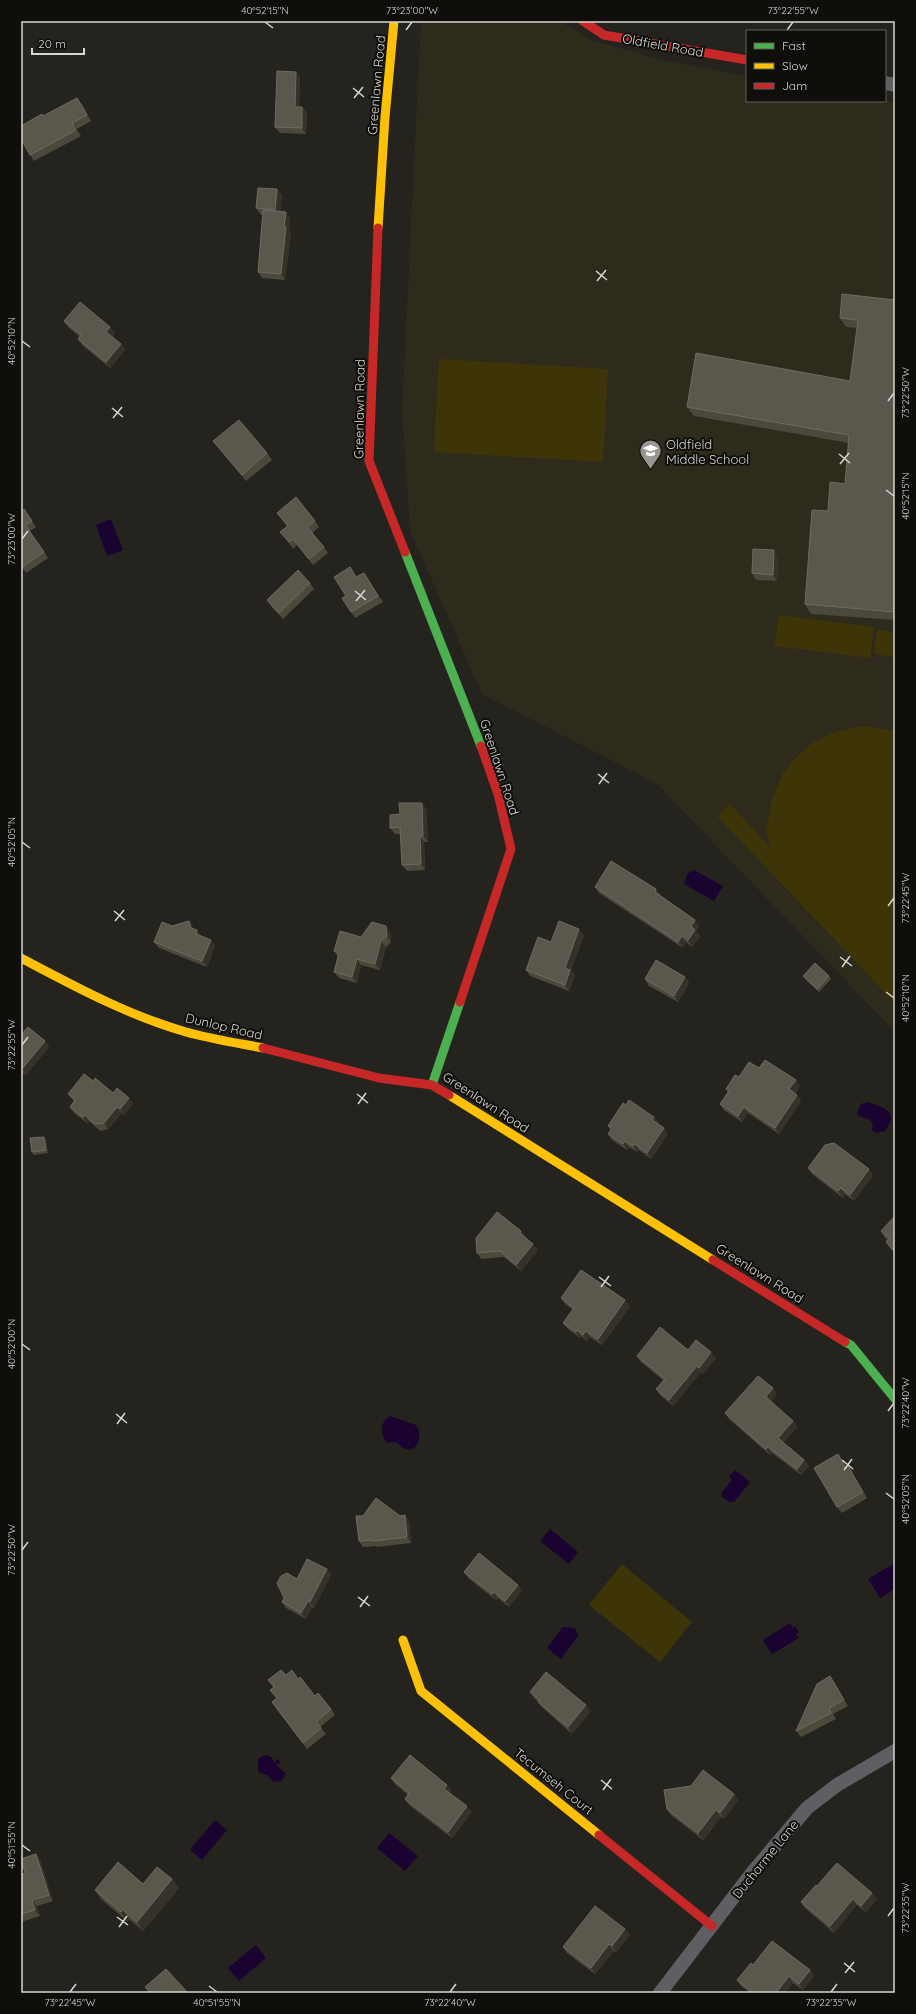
<svg xmlns="http://www.w3.org/2000/svg" width="916" height="2014" viewBox="0 0 916 2014" font-family="Quicksand,sans-serif">
<style>
.built{fill:#2e2b1d}
.green{fill:#3d3508}
.water{fill:#1b0331}
.lines{fill:none;stroke-linecap:round;stroke-linejoin:round}
.street{stroke:#605e63;stroke-width:14}
.fast{stroke:#4caf50;stroke-width:9}
.slow{stroke:#ffc107;stroke-width:9}
.jam{stroke:#c62828;stroke-width:9}
.wall{fill:#4c493c}
.shaded-wall{fill:#353329}
.building{fill:#5a584c;stroke:#6e6c61}
.ticks{fill:none;stroke:#d7d6d0;stroke-width:1.5}
.labels{text-anchor:middle;dominant-baseline:central;stroke-width:4;stroke-linejoin:round;paint-order:stroke}
.street-label{font-size:13px;fill:#d7d6d0;stroke:#0f0e0a}
.poi-label{font-size:13px;fill:#d7d6d0;stroke:#0f0e0a;text-anchor:start}
.neatline{fill:none;stroke:#d7d6d0;stroke-width:1.5}
.ticks-label{font-size:10px;text-anchor:middle;fill:#d7d6d0}
</style>
<rect width="100%" height="100%" fill="#24231e"/>
<path class="built" d="M421 21H559L592 40 658 59 747 76V101H885L895 102V1032L657 784 482 694 410 531 402 410Z"/>
<path class="green" d="M439 359 608 369 603 462 434 452Z
M779 615 874 627 870 658 774 646Z
M877 630 895 632V657L874 654Z
M863 726 895 731V1003L717 816 730 804 771 848 766 833 772 800 782 775 792 761 811 744 834 732Z
M622 1564 692 1622 660 1662 589 1605Z"/>
<path class="water" d="M111 519 123 550 107 556 96 525Z
M694 870 723 886 714 901 684 884 687 874Z
M868 1102C882 1108 901 1110 885 1131L875 1133 872 1129 873 1125 870 1120 859 1116 857 1113 861 1104Z
M390 1416 416 1425C423 1434 418 1455 404 1448 401 1447 399 1444 396 1442L387 1443C380 1434 379 1423 390 1416Z
M735 1470 750 1482 734 1502H729L722 1497V1492L732 1480 729 1477Z
M550 1529 578 1552 569 1564 540 1541Z
M895 1563V1589L880 1598 868 1579Z
M790 1623 793 1628 795 1626 799 1632 796 1634 799 1638 772 1654 763 1640Z
M563 1627 575 1628 578 1636 561 1659 547 1648Z
M267 1755 272 1758 274 1763 277 1759 281 1762 276 1765 285 1773V1776L281 1781 273 1782 267 1775 258 1772V1759L262 1756Z
M215 1820 227 1830 202 1860 190 1850Z
M389 1833 418 1856 405 1871 377 1848Z
M256 1945 266 1958 239 1981 228 1968Z"/>
<g class="lines">
<path class="street" d="M885 83 895 85
M660 1993 752 1873 807 1808 837 1785 895 1751"/>
<path class="fast" d="M405 552 481 746
M432 1085 460 1002
M845 1342 851 1345 895 1399"/>
<path class="slow" d="M378 228 385 117 394 21
M21 958C74 986 127 1015 186 1032 211 1039 237 1043 263 1048
M449 1095 713 1260
M403 1640 421 1691 599 1835"/>
<path class="jam" d="M583 21 604 35 747 60
M378 228 369 461 405 552
M460 1002 511 849 498 794 481 746
M263 1048 379 1078 432 1085 449 1095
M713 1260 845 1342
M599 1835 712 1926"/>
</g>
<path class="wall" d="M300 78 299 107H302L307 113 306 134 280 133 275 127Z
M77 98 82 104 91 121 77 129 81 136 34 161 30 155 43 116Z
M277 189 282 195 280 211 290 218 289 230 291 233 285 280 262 278 258 272 263 215 260 214 256 208Z
M895 300V620L811 614 805 604 828 511 845 484 849 443 694 416 687 407 850 381 857 328 846 327 840 318Z
M64 321 115 333 112 336 121 344 125 350 110 368 82 345 78 339 80 337 68 327Z
M213 441 267 453 272 460 246 481 218 447Z
M24 509 36 527 30 531 48 558 26 573 21 566Z
M277 513 315 521 319 527 312 533 324 547 328 553 313 565 297 545 293 549 285 538 280 532 287 526Z
M774 550 778 556 777 581 756 580 752 573Z
M357 577 368 579 383 602 355 618 351 612 346 596Z
M310 583 314 589 283 619 271 606 267 600Z
M422 803 426 809 428 842H424L425 870 407 871 402 865 401 834H395L390 828 400 814Z
M595 887 656 889 661 895 660 896 699 926 696 931 700 936 692 947 686 942 683 948 599 893Z
M189 921 194 929 201 936 215 946 207 967 159 948 154 942 172 926Z
M390 932 391 942 386 947 380 970 361 965 357 983 339 978 334 972 338 957 334 951 361 937Z
M584 935 571 970 575 976 569 991 530 976 526 970 551 942Z
M803 976H829L831 979 819 992 805 979Z
M685 977 689 983 678 1002 649 986 645 979Z
M21 1035 45 1041 49 1047 26 1075 21 1071Z
M759 1068 800 1086 795 1093 797 1095 801 1101 779 1134 748 1113 742 1122 724 1110 720 1104 728 1092 726 1089 739 1077Z
M93 1081 113 1093 129 1098 133 1104 124 1115 122 1113 108 1129 100 1131 89 1121 87 1123 74 1113 70 1107 74 1101 68 1094Z
M626 1105 654 1117 659 1123 658 1124 668 1134 651 1159 639 1150 637 1152 629 1147 627 1150 612 1140 608 1134 611 1130 608 1126Z
M46 1140 48 1153 34 1155 32 1152Z
M808 1168 869 1169 873 1176 854 1201 845 1194 843 1198 812 1174Z
M895 1216V1254L890 1248 886 1242 888 1240 885 1238 881 1231Z
M525 1237 538 1250 521 1271 504 1257 481 1259 477 1253 526 1237Z
M561 1298 630 1307 602 1345 590 1337 587 1341 581 1336 580 1338 568 1329 563 1323 573 1310 565 1304Z
M688 1350 716 1358 703 1374 701 1372 673 1406 660 1395 656 1389 663 1380 641 1362 637 1356Z
M777 1394 771 1402 793 1421 797 1427 783 1443 804 1460 809 1466 801 1475 772 1453 770 1455 729 1419 725 1413Z
M842 1460 846 1467 852 1473 867 1498 842 1513 837 1507Z
M400 1516 409 1521 411 1543 377 1547 376 1546 363 1547 359 1541Z
M327 1569 331 1575 314 1608 312 1607 306 1619 286 1608 282 1602 297 1579Z
M464 1572 518 1585 522 1591 509 1607 498 1598 496 1600 468 1578Z
M286 1675 298 1679 315 1696 331 1709 335 1715 320 1727 326 1734 307 1749 276 1708 277 1698 270 1690 274 1687 268 1680Z
M834 1682 848 1706 833 1714 836 1719 801 1737 796 1731Z
M530 1692 591 1711 572 1734 543 1708 538 1702 534 1698Z
M391 1778 447 1785 451 1791 450 1793 472 1812 452 1838 409 1805 405 1799 408 1795 395 1784Z
M738 1800 724 1819 721 1817 703 1840 671 1815 667 1809Z
M40 1860 53 1901 37 1906 40 1916 21 1922V1874L25 1873Z
M172 1879 179 1888 143 1931 129 1919 127 1921 101 1899 95 1890Z
M817 1886 872 1893 877 1899 866 1912 857 1905 834 1933 805 1908 801 1902Z
M630 1935 616 1952 614 1951 595 1974 567 1953 563 1947Z
M753 1965 810 1970 814 1976 803 1990 793 1983 785 1993H750L741 1986 737 1980Z"/>
<path class="shaded-wall" d="M296 72 300 78 299 113 295 107Z
M77 98 82 104 91 121 87 115Z
M302 107 307 113 306 134 302 128Z
M72 123 77 129 81 136 76 130Z
M277 189 282 195 280 216 275 210Z
M286 212 290 218 289 230 291 233 285 280 281 274Z
M110 327 115 333 110 338 106 332Z
M121 344 125 350 110 368 106 362Z
M774 550 778 556 777 581 773 575Z
M422 803 426 809 428 842 423 836Z
M420 836 424 842 425 870 421 864Z
M656 889 661 895 659 898 655 892Z
M695 920 699 926 696 931 700 936 692 947 688 940 691 926Z
M189 921 193 927 195 934 191 928Z
M386 926 390 932 391 942 387 936Z
M579 929 584 935 571 970 575 976 569 991 565 985V968Z
M197 930 202 936 200 940 196 934Z
M682 936 686 942 683 948 678 942Z
M211 940 215 946 207 967 202 961Z
M381 941 386 947 380 970 375 964Z
M357 959 361 965 357 983 352 977Z
M685 977 689 983 678 1002 674 996Z
M45 1041 49 1047 26 1075 22 1069Z
M796 1080 800 1086 794 1096 789 1089Z
M797 1095 801 1101 779 1134 775 1128Z
M129 1098 133 1104 124 1115 120 1109Z
M117 1107 122 1113 108 1129 104 1123Z
M744 1107 748 1113 742 1122 738 1116Z
M85 1115 89 1121 87 1123 83 1117Z
M654 1117 659 1123 656 1126 652 1120Z
M664 1128 668 1134 651 1159 647 1153Z
M44 1137 46 1140 48 1153 46 1150Z
M625 1141 629 1147 627 1150 623 1144Z
M635 1144 639 1150 637 1152 633 1146Z
M869 1169 873 1176 854 1201 850 1195Z
M841 1188 845 1194 843 1198 838 1191Z
M521 1231 526 1237 524 1239 520 1233Z
M533 1244 538 1250 521 1271 516 1265Z
M625 1300 630 1307 602 1345 598 1339Z
M577 1330 581 1336 580 1338 576 1332Z
M586 1331 590 1337 587 1341 583 1335Z
M711 1352 716 1358 703 1374 699 1368Z
M697 1366 701 1372 673 1406 669 1400Z
M773 1388 777 1394 770 1403 766 1397Z
M793 1421 797 1427 782 1444 778 1438Z
M768 1447 772 1453 770 1455 766 1449Z
M804 1460 809 1466 801 1475 797 1469Z
M405 1515 409 1521 411 1543 407 1537Z
M327 1569 331 1575 314 1608 310 1602Z
M518 1585 522 1591 509 1607 505 1601Z
M494 1592 498 1598 496 1600 492 1594Z
M308 1601 312 1607 306 1619 301 1613Z
M830 1676 834 1682 848 1706 844 1700Z
M586 1705 591 1711 572 1734 568 1727Z
M447 1785 451 1791 448 1795 444 1789Z
M734 1794 738 1800 724 1819 720 1813Z
M467 1806 472 1812 452 1838 448 1832Z
M716 1810 721 1817 703 1840 698 1833Z
M36 1854 40 1860 53 1901 49 1895Z
M172 1879 179 1888 143 1931 137 1922Z
M872 1893 877 1899 866 1912 861 1906Z
M853 1899 857 1905 834 1933 830 1926Z
M32 1900 37 1906 40 1916 35 1910Z
M123 1910 129 1919 127 1921 121 1912Z
M625 1929 630 1935 616 1952 612 1946Z
M609 1944 614 1951 595 1974 591 1968Z
M810 1970 814 1976 803 1990 799 1984Z
M789 1976 793 1983 785 1993H776Z"/>
<path class="building" d="M277 71 296 72 295 107H302V128L275 127Z
M77 98 87 115 72 123 76 130 30 155 21 139V126L42 114 43 116Z
M258 188 277 189 275 210 256 208Z
M263 210 286 212 284 227H286L281 274 258 272Z
M842 294 895 300V612L805 604 812 510 828 511 830 482 845 484 849 435 687 407 696 353 850 381 858 320 840 318Z
M80 302 110 327 106 332 121 344 106 362 78 339 81 335 64 321Z
M239 420 267 453 242 475 213 441Z
M296 497 315 521 307 527 324 547 309 559 293 539 289 542 280 532 288 526 277 513Z
M24 509 32 521 25 525 44 552 22 567 21 566V511Z
M753 549 774 550 773 575 752 573Z
M350 567 356 577 364 573 378 596 351 612 342 598 346 596 334 577Z
M298 570 310 583 279 613 267 600Z
M399 803H422L423 836H420L421 864 402 865 400 827 390 828V815L400 814Z
M611 861 656 889 655 892 695 920 691 926 695 930 688 940 682 936 678 942 595 887Z
M189 921 191 928 197 930 196 934 211 940 202 961 154 942 162 922 172 926Z
M559 921 579 929 565 968 570 970 565 985 526 970 538 937 551 942Z
M372 922 386 926 387 936 381 941 375 964 357 959 352 977 334 972 339 953 334 951 340 931 361 937Z
M656 960 685 977 674 996 645 979Z
M815 963 829 976 817 989 803 976Z
M28 1027 45 1041 22 1069H21V1035Z
M765 1060 796 1080 789 1089 797 1095 775 1128 744 1107 738 1116 720 1104 729 1091 726 1089 735 1075 739 1077 749 1062 759 1068Z
M84 1074 93 1081 95 1078 113 1093 117 1088 129 1098 120 1109 117 1107 104 1123 95 1124 85 1115 83 1117 70 1107 75 1100 68 1094Z
M629 1100 654 1117 652 1120 664 1128 647 1153 635 1144 633 1146 625 1141 623 1144 608 1134 612 1128 608 1126 623 1103 626 1105Z
M44 1137 46 1150 32 1152 30 1138Z
M834 1143 869 1169 850 1195 841 1188 838 1191 808 1168 825 1145Z
M497 1212 521 1231 520 1233 533 1244 516 1265 500 1251 477 1253 476 1238Z
M895 1216V1252L886 1242 889 1238 881 1231Z
M581 1270 625 1300 598 1339 586 1331 583 1335 577 1330 576 1332 563 1323 574 1308 561 1298Z
M660 1327 688 1350 696 1340 711 1352 699 1368 697 1366 669 1400 656 1389 665 1379 637 1356Z
M758 1376 773 1388 766 1397 793 1421 778 1438 804 1460 797 1469 768 1447 766 1449 725 1413Z
M838 1454 846 1468 848 1466 863 1492 837 1507 814 1468Z
M376 1498 400 1516 405 1515 407 1537 373 1541 372 1540 359 1541 356 1516H363Z
M479 1553 518 1585 505 1601 494 1592 492 1594 464 1572Z
M307 1559 327 1569 310 1602 308 1601 301 1613 282 1602 284 1598 277 1583 281 1576 287 1573 297 1579Z
M281 1670 286 1675 292 1670 298 1679 300 1677 315 1696 318 1693 331 1709 316 1722 321 1728 303 1743 272 1702 277 1698 270 1690 274 1687 268 1680Z
M546 1672 586 1705 568 1727 538 1702 540 1700 530 1692Z
M830 1676 844 1700 829 1708 831 1713 796 1731 817 1684Z
M410 1755 447 1785 444 1789 467 1806 448 1832 405 1799 409 1793 391 1778Z
M703 1770 734 1794 720 1813 716 1810 698 1833 667 1809 664 1790 691 1786Z
M36 1854 49 1895 32 1900 35 1910 21 1914V1874L25 1873 21 1859Z
M118 1862 143 1884 157 1867 172 1879 137 1922 123 1910 121 1912 95 1890Z
M837 1863 872 1893 861 1906 853 1899 830 1926 801 1902 816 1885 817 1886Z
M595 1906 625 1929 612 1946 609 1944 591 1968 563 1947Z
M772 1941 810 1970 799 1984 789 1976 776 1993H753L737 1980 751 1963 753 1965Z
M166 1969 188 1993H150L145 1987Z"/>
<path class="ticks" d="M265 22 273 28M406 30 412 22M787 30 793 22M353 88 364 97M354 98 363 87M596 271 607 280M597 281 606 270M22 341 30 347M888 401 894 393M112 408 123 417M113 418 122 407M839 454 850 463M840 464 849 453M886 490 894 496M22 539 28 531M355 591 366 600M356 601 365 590M598 774 609 783M599 784 607 773M22 842 30 848M888 906 894 898M114 911 125 920M115 921 124 910M840 957 852 966M842 967 850 956M886 992 894 998M22 1045 28 1037M357 1094 368 1103M358 1104 366 1093M599 1277 611 1286M601 1287 609 1276M22 1344 30 1350M888 1411 894 1403M116 1414 127 1423M117 1424 125 1413M842 1460 853 1469M844 1470 852 1459M886 1493 894 1499M22 1550 28 1542M358 1597 370 1606M360 1607 368 1596M601 1780 612 1789M603 1790 611 1779M22 1845 30 1851M888 1916 894 1908M117 1917 128 1925M119 1927 127 1916M844 1963 855 1972M845 1973 854 1962M209 1986 217 1992M70 1992 76 1984M450 1992 456 1984M831 1992 837 1984"/>
<defs>
<symbol id="school-pin" viewBox="-11 -11 22 30"><path d="M0 17L-7.5 6A9.5 9.5 0 1 1 7.5 6Z" fill="#989792" stroke="#0f0e0a"/><path d="M0-5L7-2L0 1L-7-2ZM-4 1L0 2.5L4 1V4Q0 6-4 4Z" fill="#fff"/></symbol>
</defs>
<g fill-rule="evenodd">
<use href="#school-pin" x="638" y="438" width="25" height="34"/>
</g>
<g class="labels">
<g class="street-label">
<text transform="translate(663 45) rotate(10)">Oldfield Road</text>
<text transform="translate(376 85) rotate(-85)">Greenlawn Road</text>
<text transform="translate(359 409) rotate(-89)">Greenlawn Road</text>
<text transform="translate(500 767) rotate(72)">Greenlawn Road</text>
<text transform="translate(224 1026) rotate(13)">Dunlop Road</text>
<text transform="translate(486 1102) rotate(33)">Greenlawn Road</text>
<text transform="translate(760 1273) rotate(32)">Greenlawn Road</text>
<text transform="translate(554 1781) rotate(39)">Tecumseh Court</text>
<text transform="translate(765 1859) rotate(-51)">Ducharme Lane</text>
</g>
<g class="poi-label">
<text x="666" y="444">Oldfield<tspan x="666" dy="15">Middle School</tspan></text>
</g>
</g>
<rect width="916" height="2014" fill="none" stroke="#0f0e0a" stroke-width="44"/>
<rect x="746" y="30" width="140" height="72" fill="#0f0e0a" stroke="#5f5e59"/>
<rect x="754" y="43" width="20" height="6" fill="#4caf50" stroke="#5f5e59"/>
<text x="782" y="50" font-size="12" fill="#d7d6d0">Fast</text>
<rect x="754" y="63" width="20" height="6" fill="#ffc107" stroke="#5f5e59"/>
<text x="782" y="70" font-size="12" fill="#d7d6d0">Slow</text>
<rect x="754" y="83" width="20" height="6" fill="#c62828" stroke="#5f5e59"/>
<text x="782" y="90" font-size="12" fill="#d7d6d0">Jam</text>
<path d="M32 48v6h52v-6" fill="none" stroke="#d7d6d0" stroke-width="2"/>
<text x="38" y="48" font-size="12" fill="#d7d6d0" stroke="#0f0e0a" stroke-width="3" paint-order="stroke">20 m</text>
<rect x="22" y="22" width="872" height="1970" class="neatline"/>
<g class="ticks-label">
<text x="265" y="14">40°52'15"N</text>
<text x="412" y="14">73°23'00"W</text>
<text x="793" y="14">73°22'55"W</text>
<text transform="translate(11 341) rotate(-90)" y="4">40°52'10"N</text>
<text transform="translate(905 393) rotate(-90)" y="4">73°22'50"W</text>
<text transform="translate(905 496) rotate(-90)" y="4">40°52'15"N</text>
<text transform="translate(11 539) rotate(-90)" y="4">73°23'00"W</text>
<text transform="translate(11 842) rotate(-90)" y="4">40°52'05"N</text>
<text transform="translate(905 898) rotate(-90)" y="4">73°22'45"W</text>
<text transform="translate(905 998) rotate(-90)" y="4">40°52'10"N</text>
<text transform="translate(11 1045) rotate(-90)" y="4">73°22'55"W</text>
<text transform="translate(11 1344) rotate(-90)" y="4">40°52'00"N</text>
<text transform="translate(905 1403) rotate(-90)" y="4">73°22'40"W</text>
<text transform="translate(905 1499) rotate(-90)" y="4">40°52'05"N</text>
<text transform="translate(11 1550) rotate(-90)" y="4">73°22'50"W</text>
<text transform="translate(11 1845) rotate(-90)" y="4">40°51'55"N</text>
<text transform="translate(905 1908) rotate(-90)" y="4">73°22'35"W</text>
<text x="70" y="2006">73°22'45"W</text>
<text x="217" y="2006">40°51'55"N</text>
<text x="450" y="2006">73°22'40"W</text>
<text x="831" y="2006">73°22'35"W</text>
</g>
</svg>
